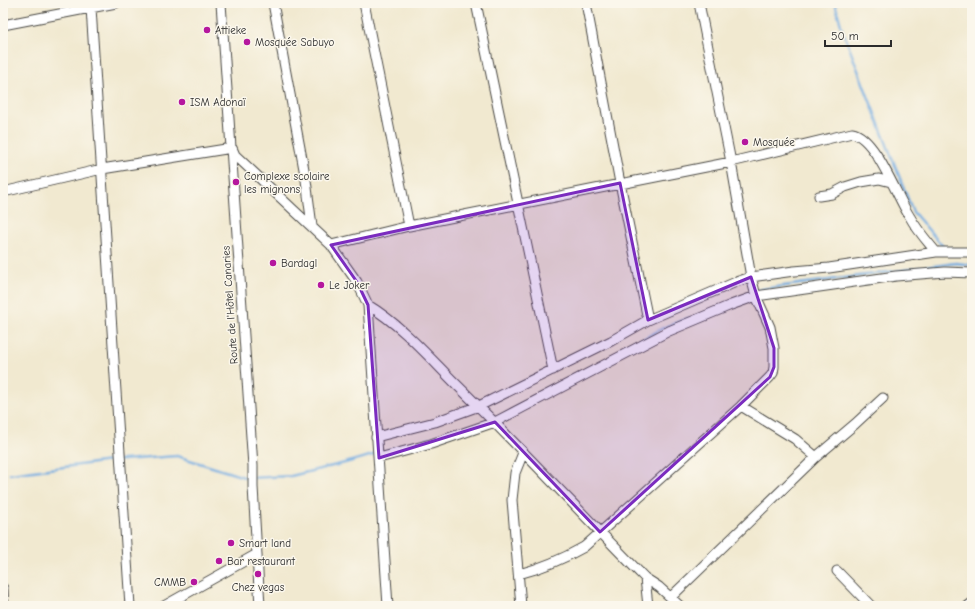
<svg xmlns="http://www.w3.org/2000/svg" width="975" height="609" viewBox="0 0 975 609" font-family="'Comic Neue',sans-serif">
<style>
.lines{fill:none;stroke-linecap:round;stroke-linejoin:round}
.stream{stroke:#6faae0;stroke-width:2.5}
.minor-casing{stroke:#494844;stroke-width:11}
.minor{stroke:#fff;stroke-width:9}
.marked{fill:#7b2cbf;fill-opacity:0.2;stroke:#7b2cbf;stroke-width:3;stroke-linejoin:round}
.poi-dot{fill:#b5179e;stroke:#fbf7ec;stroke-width:1.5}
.labels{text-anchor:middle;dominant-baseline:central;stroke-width:3;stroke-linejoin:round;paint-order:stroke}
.poi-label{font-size:11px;fill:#2b2b2b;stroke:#fbf7ec;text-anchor:start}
.street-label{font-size:11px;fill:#2b2b2b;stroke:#fbf7ec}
</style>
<rect width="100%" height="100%" fill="#fbf7ec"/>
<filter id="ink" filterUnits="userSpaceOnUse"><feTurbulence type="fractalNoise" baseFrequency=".025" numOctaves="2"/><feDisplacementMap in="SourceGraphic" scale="8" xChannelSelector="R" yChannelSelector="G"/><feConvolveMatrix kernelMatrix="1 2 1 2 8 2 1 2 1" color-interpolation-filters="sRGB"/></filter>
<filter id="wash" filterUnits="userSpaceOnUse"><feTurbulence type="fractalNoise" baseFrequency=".012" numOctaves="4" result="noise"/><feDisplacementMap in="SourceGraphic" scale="16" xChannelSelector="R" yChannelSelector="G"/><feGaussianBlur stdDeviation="0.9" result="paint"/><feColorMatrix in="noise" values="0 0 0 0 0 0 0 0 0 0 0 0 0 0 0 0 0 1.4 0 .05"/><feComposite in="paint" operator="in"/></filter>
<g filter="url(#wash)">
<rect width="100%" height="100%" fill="#f1e9d0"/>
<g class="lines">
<path class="stream" d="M835 3 842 29 913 212 946 250
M756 291 762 289 956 263 972 265
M625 349 663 328 689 318
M10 474 110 461 177 456 247 478 291 476 345 463 453 432"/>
</g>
</g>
<g filter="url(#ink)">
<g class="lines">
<defs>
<path id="minor" d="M221 3 253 466V487L260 606
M273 3 306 180 312 226
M364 3 409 226
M476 3 553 370
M586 3 620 183 648 320
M91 8 130 606
M3 25 116 3
M3 192 102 169 232 148 235 155 331 245 357 282 368 305 388 606
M819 196 832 194 845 187 861 182 879 179 891 182
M331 245 409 226 731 162 852 133C876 137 897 198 910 217 917 230 927 241 936 252
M368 305C401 325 428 356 455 383 520 447 582 514 645 578L659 587 680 606
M741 406 795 439 816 457
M376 437 435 422 479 406 611 341 648 320 736 282 751 277 794 271 829 268 936 252H972
M379 458 431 444 495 422 669 331 731 305 756 296 896 276 945 272 972 273
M837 571 871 606
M519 574C542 568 563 559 584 547L741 406 770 377 773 373 774 367V348L770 327 756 296 751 277 731 162 699 3
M645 578 648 606
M3 588 4 606
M671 597 816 457 855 424 883 398
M164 606 257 554
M521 606 512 500 515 473 523 453
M968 606 972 603"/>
</defs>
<use href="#minor" class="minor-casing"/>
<use href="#minor" class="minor"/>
</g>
</g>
<path class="marked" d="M620 183 648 320 751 277 774 348V367L770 377 600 532 495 422 379 458 368 305 357 282 331 245Z"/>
<g class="poi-dot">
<circle cx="207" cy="30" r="4"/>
<circle cx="247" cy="42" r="4"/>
<circle cx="182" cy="102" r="4"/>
<circle cx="745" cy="142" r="4"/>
<circle cx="236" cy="182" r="4"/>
<circle cx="273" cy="263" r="4"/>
<circle cx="321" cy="285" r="4"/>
<circle cx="231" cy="543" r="4"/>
<circle cx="219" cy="561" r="4"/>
<circle cx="258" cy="574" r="4"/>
<circle cx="194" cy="582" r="4"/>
</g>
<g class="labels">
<g class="poi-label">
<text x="215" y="30">Attieke</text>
<text x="255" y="42">Mosquée Sabuyo</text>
<text x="190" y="102">ISM Adonaï</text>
<text x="753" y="142">Mosquée</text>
<text x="244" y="176">Complexe scolaire<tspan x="244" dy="13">les mignons</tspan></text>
<text x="281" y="263">Bardagl</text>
<text x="329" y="285">Le Joker</text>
<text x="239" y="543">Smart land</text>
<text x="227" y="561">Bar restaurant</text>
<text x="186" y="582" text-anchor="end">CMMB</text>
<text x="258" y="587" text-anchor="middle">Chez vegas</text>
</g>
<g class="street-label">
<text transform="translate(230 305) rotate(-94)">Route de l'Hôtel Canaries</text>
</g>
</g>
<rect width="975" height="609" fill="none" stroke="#fbf7ec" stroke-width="16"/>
<path d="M825 40v6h66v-6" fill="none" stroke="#2b2b2b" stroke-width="2"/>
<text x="831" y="40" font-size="12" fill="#2b2b2b" stroke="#fbf7ec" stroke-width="3" paint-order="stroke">50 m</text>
</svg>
